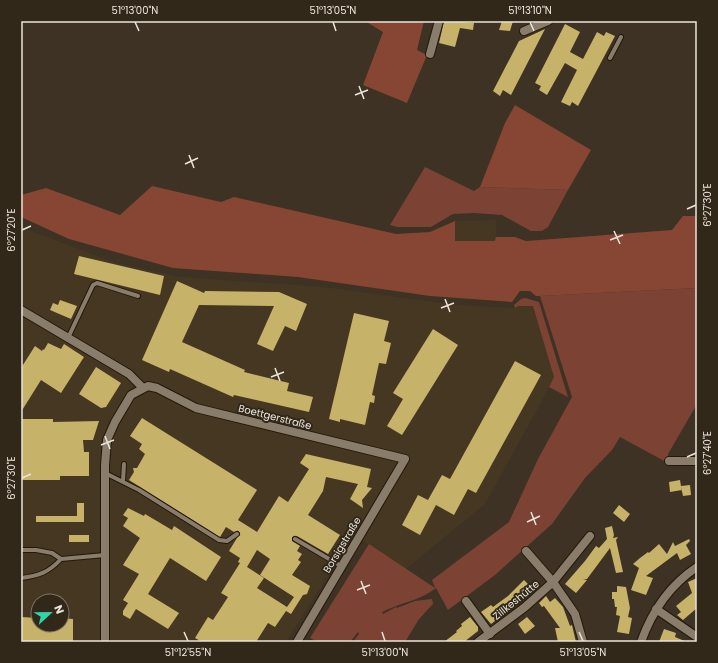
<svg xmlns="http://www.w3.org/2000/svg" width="718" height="663" viewBox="0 0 718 663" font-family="Poppins,sans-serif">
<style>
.built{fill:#463722;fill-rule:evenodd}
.green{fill:#7c4334}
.forest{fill:#874533}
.building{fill:#c7b26a;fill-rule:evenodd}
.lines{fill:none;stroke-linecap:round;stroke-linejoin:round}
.lane-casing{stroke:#23190b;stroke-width:6}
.street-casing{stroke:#23190b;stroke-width:10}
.lane{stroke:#897c6b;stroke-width:4}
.street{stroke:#897c6b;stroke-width:8}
.ticks{fill:none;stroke:#ece5dc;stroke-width:1.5}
.labels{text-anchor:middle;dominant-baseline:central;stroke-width:4;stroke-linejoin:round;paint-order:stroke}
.street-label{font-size:10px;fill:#ece5dc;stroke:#322819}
.neatline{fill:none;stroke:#ece5dc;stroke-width:1.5}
.ticks-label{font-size:10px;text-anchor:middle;fill:#ece5dc}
</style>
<rect width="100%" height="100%" fill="#3d3223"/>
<path class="built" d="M496 220V241H455V221Z
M21 227 116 263 181 277 324 287 457 305 515 308 518 306H533L555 377 485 504 406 569 354 535 286 642H21ZM38 601H62V625H38Z"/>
<path class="green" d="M425 167 474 191 480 187 568 190 548 227 542 231H531L502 215 474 213 453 214 431 227H398L390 225Z
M697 288V404L668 454V463L620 437 612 450 585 478 552 524 495 575 448 610 436 588C422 600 399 603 382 612L383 614 396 607 397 608 415 601 432 599 433 604 419 619 405 642H353L359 634 358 632 350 642H318L310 638 369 544 435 588 432 580 509 522 538 459 572 397 540 296Z
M525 298 539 302 568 397 549 387 554 377 533 306H518L515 308 514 305 521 299Z"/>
<path class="forest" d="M365 21H424L417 50 427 55 407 103 363 85 383 32Z
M515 105 591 150 568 190 480 187 505 123Z
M152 186 221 202 234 197 396 234 430 232 455 221V241H495L496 237H515L526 241 672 230 683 216H697V288L540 296H536L530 291H520L512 302 430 296 298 277 173 268 69 239 21 217V195L46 188 120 215Z"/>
<path class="building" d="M444 21 474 23 473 30 460 28 455 47 439 43Z
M502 21H513L510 31 499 30Z
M565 24 580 32 570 52 583 59 597 32 604 36 606 32 615 36 578 106 572 102 570 106 561 102 577 70 565 63 547 95 539 90 541 86 535 83Z
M545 29 511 95 503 90 500 96 493 91 519 41Z
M79 256 164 276 160 295 74 274Z
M177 281 204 293 205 291 279 292 307 304 296 331 285 326 273 351 257 344 274 306 199 305 182 342 245 370 244 372 289 383 287 391 313 397 309 412 234 395 233 397 170 369 169 372 142 360Z
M60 300 77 306 71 319 50 310 53 303 58 305Z
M354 313 389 321 384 341 391 343 386 364 379 363 372 395 375 396 374 403 370 402 365 425 340 419V422L329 419Z
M433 329 458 345 402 435 387 426 403 399 393 393Z
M48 343 61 349 64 344 84 357 61 393 41 380 21 412V368L35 346 42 351 43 349 44 350Z
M515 361 541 375 476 493 468 489 454 515 436 505 420 535 402 525 418 495 428 500 442 475 450 479Z
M96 367 121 383 106 407 101 408 79 394Z
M142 418 257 490 238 520 257 532 279 496 288 502 309 469 300 463 306 454 371 469 367 487 372 488 362 500 363 508 350 499 358 484 326 477 323 491 308 515 340 535 328 554 297 536 292 537V541L300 546 297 551 302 554 298 560 301 562 292 575 310 586 307 594 303 595 291 614 286 611 275 627 268 623 256 642H202L195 638 208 617 213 620 228 597 221 593 240 563 238 562 240 558 229 551 240 533 238 531 234 532 226 527 220 537 129 480 134 472 133 468H137L145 454 139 449 142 444 130 436ZM257 550 270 559 260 575 294 597 287 607 257 588 264 578 247 567Z
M21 419H53V422L99 421 93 440H83L84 452H89V476H60V480H21Z
M680 480 681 486 690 485 691 495 683 496 681 487 682 490 670 492 669 482Z
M77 503H84V522H36V516H77Z
M619 505 630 514 624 522 613 513Z
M128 508 144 516 145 514 172 530 174 526 221 557 206 581 170 558 148 594 179 613 168 629 136 609 130 619 123 615V611L128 603 123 600 139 574 123 565 140 538 123 526 128 518 123 515Z
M612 526 614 535 613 538 618 537 616 540 623 572 616 573 610 548 587 579 583 580H587L576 593 565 584 585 561 596 546 599 548 607 539 605 528Z
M69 535H89V542H69Z
M689 539 690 541 686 545 691 554 680 560 677 553 646 576 653 578 646 595 631 590 639 568 633 564 640 558 648 552 649 553 659 544 667 554 673 542 675 546Z
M697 578V608L683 620 677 615 681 612 676 606 692 593 688 582Z
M524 580 529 585 526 587 531 593 491 624 481 612 491 605 493 607 508 596Z
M617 586 626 587 630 608 628 617 632 618 629 634 617 632 620 616 616 615 617 607H615L614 599H612V592H617Z
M546 596 550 602 555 598 563 607 570 626 572 625 576 642H558L555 628H560L544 606 542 607 539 603Z
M21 617 38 618V625H62V618L73 619V642H21Z
M470 617 478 627V631L464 642H444L457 632 456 631 462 626 461 624Z
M527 617 535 626 525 634 518 624Z
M664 629 676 633 675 637 687 642H659Z"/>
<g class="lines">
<defs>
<path id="lane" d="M610 58 621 37
M68 338 93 285 97 283 138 296
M105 473 139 490 219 540 227 541 237 534
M123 481 124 464
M295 539 341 566
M21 550H36L52 553 61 559 105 555
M21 578C39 576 49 572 61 559"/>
<path id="street" d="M524 31 548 21
M430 54 439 21
M21 310 129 374 143 388
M669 461H697
M526 551 553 582 590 536
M466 601 490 634
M656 609 697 637
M105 642V465L107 440 115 422 131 395 148 386 157 388 196 408 405 459 297 642
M478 642 525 607 553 582 575 614 583 642
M641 642C652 611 670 585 697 567"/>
</defs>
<use href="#lane" class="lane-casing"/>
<use href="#street" class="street-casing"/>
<use href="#lane" class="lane"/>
<use href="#street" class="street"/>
</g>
<path class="ticks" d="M135 22 139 31M333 22 336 31M530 22 534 31M359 86 364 99M355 95 368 90M189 155 194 168M185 164 198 158M687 209 696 205M22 230 31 226M614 231 620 244M610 240 623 235M445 299 450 312M441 308 454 303M275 368 280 381M271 377 284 372M105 436 110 449M101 445 114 440M687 457 696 453M22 478 31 474M531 512 536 525M527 522 540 516M361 581 366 594M357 590 370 585M184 632 188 641M382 632 385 641M579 632 583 641"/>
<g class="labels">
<g class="street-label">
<text transform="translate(275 417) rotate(14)">Boettgerstraße</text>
<text transform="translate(342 545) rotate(-59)">Borsigstraße</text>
<text transform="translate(516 600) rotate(-39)">Zillkeshütte</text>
</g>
</g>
<rect width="718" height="663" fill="none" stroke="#322819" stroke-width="44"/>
<g transform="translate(50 613) rotate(68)"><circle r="19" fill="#322819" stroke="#7c7467"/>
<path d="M0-3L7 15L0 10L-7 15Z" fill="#2cd5ab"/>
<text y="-6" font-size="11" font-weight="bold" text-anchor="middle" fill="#ece5dc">N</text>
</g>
<rect x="22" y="22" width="674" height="619" class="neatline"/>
<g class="ticks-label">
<text x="135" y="14">51°13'00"N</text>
<text x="333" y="14">51°13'05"N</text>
<text x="530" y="14">51°13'10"N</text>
<text transform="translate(707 205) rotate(-90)" y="4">6°27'30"E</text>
<text transform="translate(11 230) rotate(-90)" y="4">6°27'20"E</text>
<text transform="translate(707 453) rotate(-90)" y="4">6°27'40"E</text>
<text transform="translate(11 478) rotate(-90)" y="4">6°27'30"E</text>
<text x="188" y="656">51°12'55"N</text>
<text x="385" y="656">51°13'00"N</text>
<text x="583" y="656">51°13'05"N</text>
</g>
</svg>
